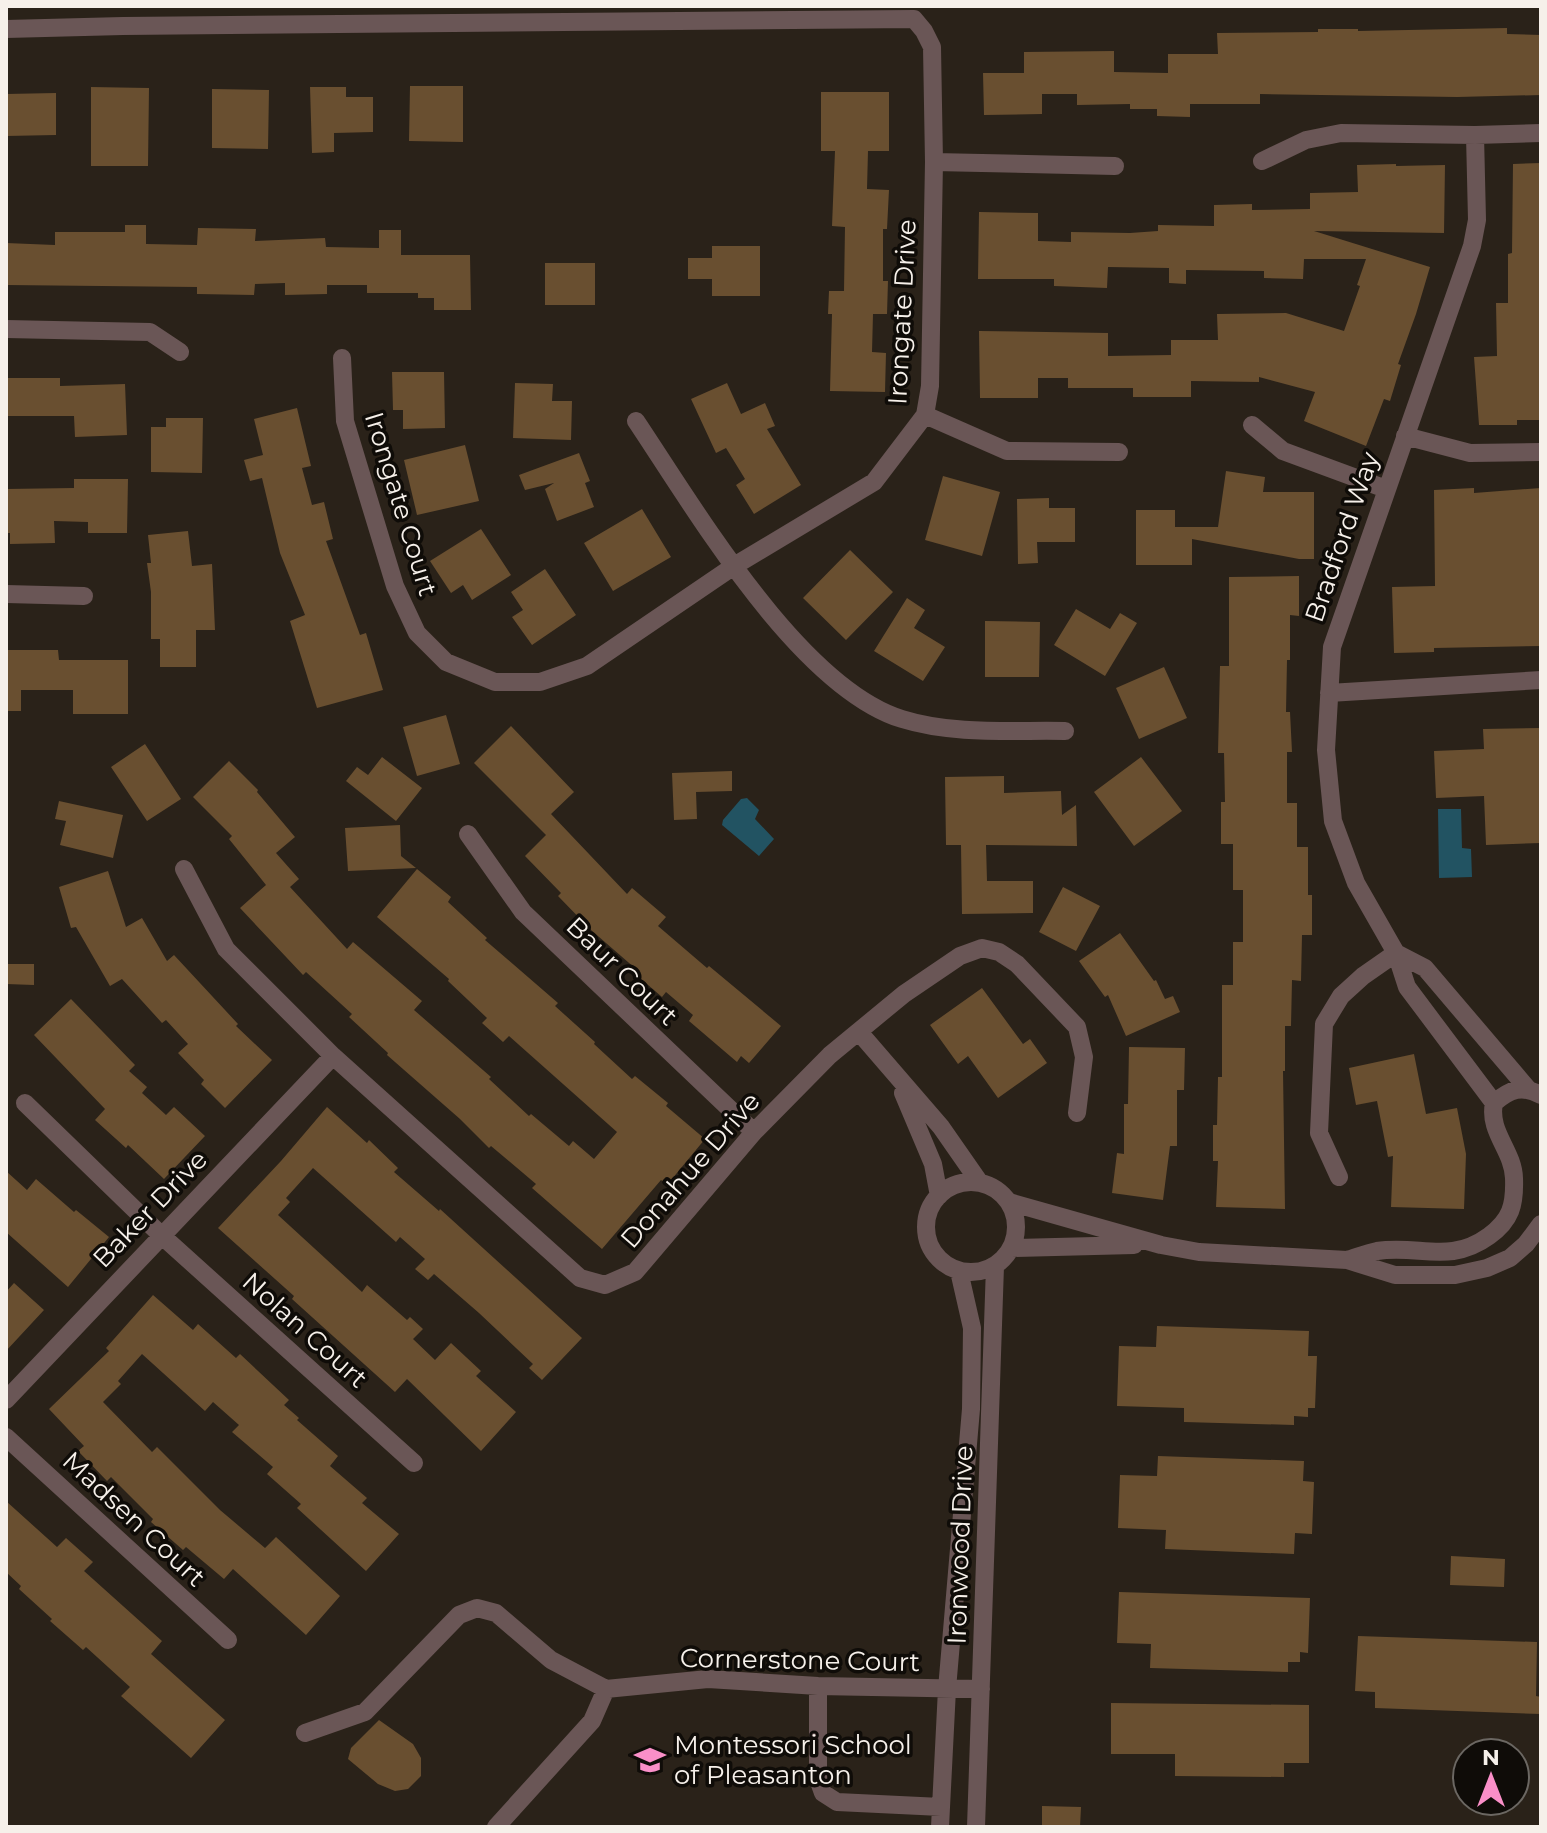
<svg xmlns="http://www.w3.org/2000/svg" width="1547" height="1833" viewBox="0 0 1547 1833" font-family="Montserrat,sans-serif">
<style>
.water{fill:#225362}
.building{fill:#694f30}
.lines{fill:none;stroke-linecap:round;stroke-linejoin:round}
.street{stroke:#6a5656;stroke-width:18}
.labels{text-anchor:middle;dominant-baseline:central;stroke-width:7;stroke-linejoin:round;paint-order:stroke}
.street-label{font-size:26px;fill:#f6f0ea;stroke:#0f0c08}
.poi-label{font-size:26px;fill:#f6f0ea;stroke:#0f0c08;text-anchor:start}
</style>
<rect width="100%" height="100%" fill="#2a2219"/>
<path class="water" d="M747 798 759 810 755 819 774 839 759 856 722 825 723 820 741 799Z
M1438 809H1461L1462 848 1471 849 1472 877 1439 878Z"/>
<path class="building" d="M1507 28V34L1541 35V95L1457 97 1260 94V104H1190V117L1157 116V109H1130V104L1077 105V94H1042V114L984 115 983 73H1024V52L1114 51V72L1168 73V54H1218L1217 33 1318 32V29H1358V31Z
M410 86H463V142L409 141Z
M91 87 149 88 148 166H91Z
M310 87H346V97H373V132L334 133V152L312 153Z
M212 89 269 90 268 149 212 148Z
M821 92H889V151H868L867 189 889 190 887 229H883V281H888L887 314H873L872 352 886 353 885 392 830 391 832 314H828L829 291H844L845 227 832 226 835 151H821Z
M56 93V135L6 136V94Z
M1541 163V420H1517V425H1479L1474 357 1497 356 1496 303H1508V254L1512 253 1513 164Z
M1396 164V166L1445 165 1444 233 1314 231 1430 267 1416 314 1398 364 1401 365 1390 401 1384 399 1366 446 1304 421 1315 392 1259 377V382L1191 381V397H1133V388H1068V378H1038V398H980L979 331 1108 333V356L1171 355V340H1218L1217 314 1286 313 1344 331 1360 286 1357 285 1366 259H1304L1303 279 1264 278V271L1186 270V284L1169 283V268L1108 267 1107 288 1054 286V279H978L979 212 1038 213V241L1071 242V232L1130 233 1158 231V225L1214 226V205L1252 204V210L1310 209V193L1358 192 1357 165Z
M125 225H146V244L197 245 198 228 256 229 255 241 325 238 326 247 379 248V230H401V255H470L471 310H434V298H418V293H367V285H327V294L285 295V283L255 284 254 295 197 294V287L6 285V243L55 245V232H125Z
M712 246H760V296H712V279H688V258H712Z
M545 263H595V305H545Z
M392 372H444L445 428 403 429V410H393Z
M6 378H60V386L125 384 127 435 75 437 74 416H6Z
M515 383 553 384 552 401H572L571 440 513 438Z
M727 383 741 414 765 403 775 426 767 429 801 485 754 514 736 485 745 479 726 448 716 453 691 399Z
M297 408 311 466 302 468 312 505 324 502 333 539 326 541 360 635 366 633 383 690 317 708 290 621 305 615 280 553 262 478 250 481 244 460 263 455 254 419Z
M166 418H203L202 473 151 472V427H166Z
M465 445 479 501 417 515 404 460Z
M579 453 590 481 585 483 594 507 557 521 545 489 554 483 525 490 519 475Z
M1226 471 1265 477 1263 492H1314V559H1299L1192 539V565H1136V510H1175V527H1218Z
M943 476 1000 492 982 556 925 540Z
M74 479H128L127 533H88V522L54 521 55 543 10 544V533H6V489L74 488Z
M1474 488V493L1541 488V646L1434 648V652L1394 653 1392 587 1435 586 1434 490Z
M1049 498V508H1075V542H1037L1038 563 1018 564 1017 499Z
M642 509 671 557 613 591 584 543Z
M481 529 511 575 472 600 463 585 451 593 430 561Z
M188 531 192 566 212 564 215 630H196V667H160V639H151V592L147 563H151L148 535Z
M850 550 893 592 846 640 803 598Z
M545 569 576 615 532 645 512 617 523 610 511 592Z
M1299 576V616L1290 615V660H1287L1286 712H1290L1292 752H1287V803H1297V847H1308V895H1312V935H1302L1301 981 1292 980 1291 1026H1285V1071H1283L1285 1209 1216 1207 1218 1161H1213V1125H1217L1218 1077H1222V985H1233V942H1243V890H1233V844H1221V802H1225L1224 753H1218L1220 666H1229V577Z
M907 598 925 610 914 628 945 647 923 681 874 651Z
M1076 609 1110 629 1120 613 1137 623 1105 676 1054 645Z
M985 621 1040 622 1039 677H985Z
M6 650H58L59 660H128V714H73V690H21V711H6Z
M1164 667 1187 718 1139 739 1116 688Z
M446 715 460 764 417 776 403 727Z
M511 726 574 792 551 814 627 894 632 888 666 917 658 926 707 968 709 966 781 1026 749 1063 741 1056 737 1062 689 1021 693 1015 666 992 662 997 633 972 636 969 591 930 558 896 561 893 525 856 546 835 474 763Z
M1541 728V843L1486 845 1484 796 1436 798 1434 751 1484 749 1483 729Z
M145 744 181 799 147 821 111 767Z
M382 757 422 788 396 821 346 781 357 767 368 775Z
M1141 757 1182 811 1134 846 1094 792Z
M229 761 258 790 257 792 295 837 276 853 299 879 290 887 347 949 353 942 422 1001 414 1010 491 1077 489 1079 529 1116 531 1114 569 1146 573 1141 594 1159 617 1132 509 1036 503 1042 482 1023 487 1018 448 981 449 979 377 917 417 869 451 897 448 902 487 938 485 940 558 1003 555 1006 595 1042 594 1044 632 1079 635 1076 668 1103 666 1106 705 1139 667 1185 661 1180 602 1249 532 1188 536 1184 491 1146 489 1148 460 1119 387 1055 388 1053 349 1017 352 1014 306 972 303 975 240 908 266 885 229 839 232 836 193 797Z
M732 771V791L696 792 697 819 674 820 672 773Z
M1004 776V793L1061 791 1062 815 1076 805 1077 846 986 845 987 881H1033V913L962 914 961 845H946L945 777Z
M59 801 123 815 113 858 60 845 66 821 55 819Z
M400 825 401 856 416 868 348 871 345 828Z
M108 871 126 927 142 918 167 961 174 955 238 1024 236 1026 272 1060 225 1108 201 1084 204 1080 178 1053 188 1044 166 1020 162 1023 122 979 110 986 76 927 71 928 59 887Z
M1063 887 1100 906 1076 951 1039 932Z
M1120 933 1154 981 1156 980 1165 999 1173 996 1180 1012 1126 1036 1108 995 1105 997 1079 961Z
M6 964H34V985L6 984Z
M982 988 1023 1044 1030 1039 1047 1063 998 1098 968 1056 958 1064 930 1025Z
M71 999 135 1065 129 1071 147 1087 142 1093 166 1115 174 1107 205 1136 164 1179 128 1145 126 1148 95 1120 105 1109 34 1035Z
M1129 1047 1185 1048 1184 1090H1177V1146H1170L1163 1200 1112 1193 1117 1153 1124 1154V1104H1128Z
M1414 1054 1426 1114 1457 1108 1466 1154 1464 1209 1391 1207 1393 1156 1388 1157 1377 1101 1356 1105 1349 1068Z
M327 1107 367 1143 369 1140 398 1168 394 1172 439 1211 440 1209 582 1338 542 1380 529 1368 533 1364 479 1313 434 1274 428 1280 415 1269 425 1259 400 1237 396 1242 313 1168 286 1198 290 1202 278 1215 362 1292 367 1285 407 1320 410 1317 423 1329 413 1339 435 1360 451 1343 481 1371 476 1376 516 1412 481 1451 407 1379 395 1392 292 1299 294 1296 218 1228 281 1161Z
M6 1171 27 1190 36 1179 74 1212 76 1210 109 1237 68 1287 6 1232Z
M14 1283 44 1310 6 1351V1292Z
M153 1295 193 1330 198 1324 236 1358 240 1354 289 1400 284 1405 299 1418 297 1420 338 1456 330 1466 367 1498 362 1503 399 1534 366 1571 297 1508 301 1504 267 1474 273 1467 232 1432 239 1425 213 1402 205 1411 142 1354 118 1381 121 1384 103 1402 152 1452 157 1447 220 1510 265 1548 276 1537 340 1596 306 1635 233 1569 224 1579 186 1547 183 1550 151 1522 153 1519 111 1477 107 1481 78 1451 84 1446 49 1409 109 1351 106 1348Z
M1157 1326 1309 1331 1308 1356H1317L1315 1408H1308V1417L1294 1416V1425L1184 1422V1408L1117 1406 1119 1346 1156 1347Z
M1158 1456 1304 1461 1303 1481 1314 1482 1312 1534 1295 1533 1294 1554 1165 1549 1166 1530 1118 1528 1120 1475 1157 1476Z
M6 1501 57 1547 66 1538 93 1562 84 1571 162 1641 151 1654 225 1720 191 1758 121 1696 130 1687 86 1647 83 1650 50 1621 52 1619 19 1589 21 1586 6 1572Z
M1451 1556 1505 1559 1504 1587 1450 1585Z
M1119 1592 1310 1598 1308 1653 1300 1652V1662H1288V1672L1150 1668 1151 1644 1117 1643Z
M1358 1636 1537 1642 1536 1696 1541 1697V1714L1375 1708V1692L1355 1691Z
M1111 1703 1309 1705V1763H1284V1777L1175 1776V1754H1111Z
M379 1720 413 1744 421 1758V1776L408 1789 395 1791 378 1784 348 1759 351 1748Z
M1042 1806 1081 1807 1080 1827H1042Z"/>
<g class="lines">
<path class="street" d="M6 29 123 26 914 19 924 31 932 47 934 162 930 386 925 415 874 482 734 566 587 666 540 682H495L446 662 417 633 395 586 345 421 342 358
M1475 135 1477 220 1472 246 1332 647 1326 750 1333 821 1356 883 1396 953 1407 987 1494 1103
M1262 161 1306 140 1341 133 1475 135 1541 133
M934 162 1115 166
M6 329 150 332 180 352
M925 415 1007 451 1119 452
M636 421C695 509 799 687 902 719 953 735 1012 730 1065 731
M1252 425 1283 451 1386 489
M1405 436 1470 453 1541 452
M6 594 84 596
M1329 693 1541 680
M468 834 523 912 754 1132
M184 869 226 949 333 1056 580 1278 605 1285 635 1272 754 1132 830 1055 904 994 960 956 982 948 999 952 1017 964 1077 1027 1084 1057 1077 1113
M1396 953 1425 968 1528 1089
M859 1032 941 1127 980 1183
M903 1093 933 1164 939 1196
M25 1103 161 1235 414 1463
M1339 1177 1319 1133 1324 1024 1341 996 1363 976 1396 953
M926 1227a45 45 0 1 1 90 0a45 45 0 1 1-90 0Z
M1009 1202 1161 1245 1199 1252 1347 1260 1395 1275H1455L1487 1268 1510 1258 1526 1244 1541 1224
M1012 1248 1134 1245
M1347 1260C1357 1257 1367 1253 1377 1251 1419 1244 1449 1265 1489 1236 1511 1220 1515 1205 1514 1178 1513 1150 1488 1132 1494 1103 1510 1089 1522 1085 1541 1095
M6 1400 333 1056
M6 1437 228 1640
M818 1686V1779L823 1793 837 1802 941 1807
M305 1733 365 1712 459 1615 477 1608 496 1613 551 1660 606 1689 708 1679 818 1686 981 1689
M496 1827 592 1721 606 1689
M940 1827 947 1689 971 1409 972 1328 959 1271
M976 1827 995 1266"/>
</g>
<defs>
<symbol id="school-bare" viewBox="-9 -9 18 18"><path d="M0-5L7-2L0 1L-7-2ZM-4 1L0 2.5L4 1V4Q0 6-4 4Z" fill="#fa8fc8" stroke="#0f0c08" stroke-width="2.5" paint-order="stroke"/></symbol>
</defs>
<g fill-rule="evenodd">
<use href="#school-bare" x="628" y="1738" width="44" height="44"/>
</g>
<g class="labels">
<g class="street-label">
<text transform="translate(902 312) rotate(-87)">Irongate Drive</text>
<text transform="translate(401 504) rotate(73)">Irongate Court</text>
<text transform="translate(1342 537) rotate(-71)">Bradford Way</text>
<text transform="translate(622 971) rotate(44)">Baur Court</text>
<text transform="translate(690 1170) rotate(-49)">Donahue Drive</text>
<text transform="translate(150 1209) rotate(-46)">Baker Drive</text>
<text transform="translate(305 1330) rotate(42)">Nolan Court</text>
<text transform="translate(134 1519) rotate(43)">Madsen Court</text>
<text transform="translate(960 1545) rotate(-88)">Ironwood Drive</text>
<text transform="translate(800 1660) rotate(1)">Cornerstone Court</text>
</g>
<g class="poi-label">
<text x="674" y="1745">Montessori School<tspan x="674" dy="30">of Pleasanton</tspan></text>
</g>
</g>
<rect width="1547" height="1833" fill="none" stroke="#f6f0ea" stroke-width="16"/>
<g transform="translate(1491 1777)"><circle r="38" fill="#0f0c08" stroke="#6b6762" stroke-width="2"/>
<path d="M0-6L14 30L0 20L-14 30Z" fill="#fa8fc8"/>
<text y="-12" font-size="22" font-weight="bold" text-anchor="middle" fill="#f6f0ea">N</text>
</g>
</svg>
